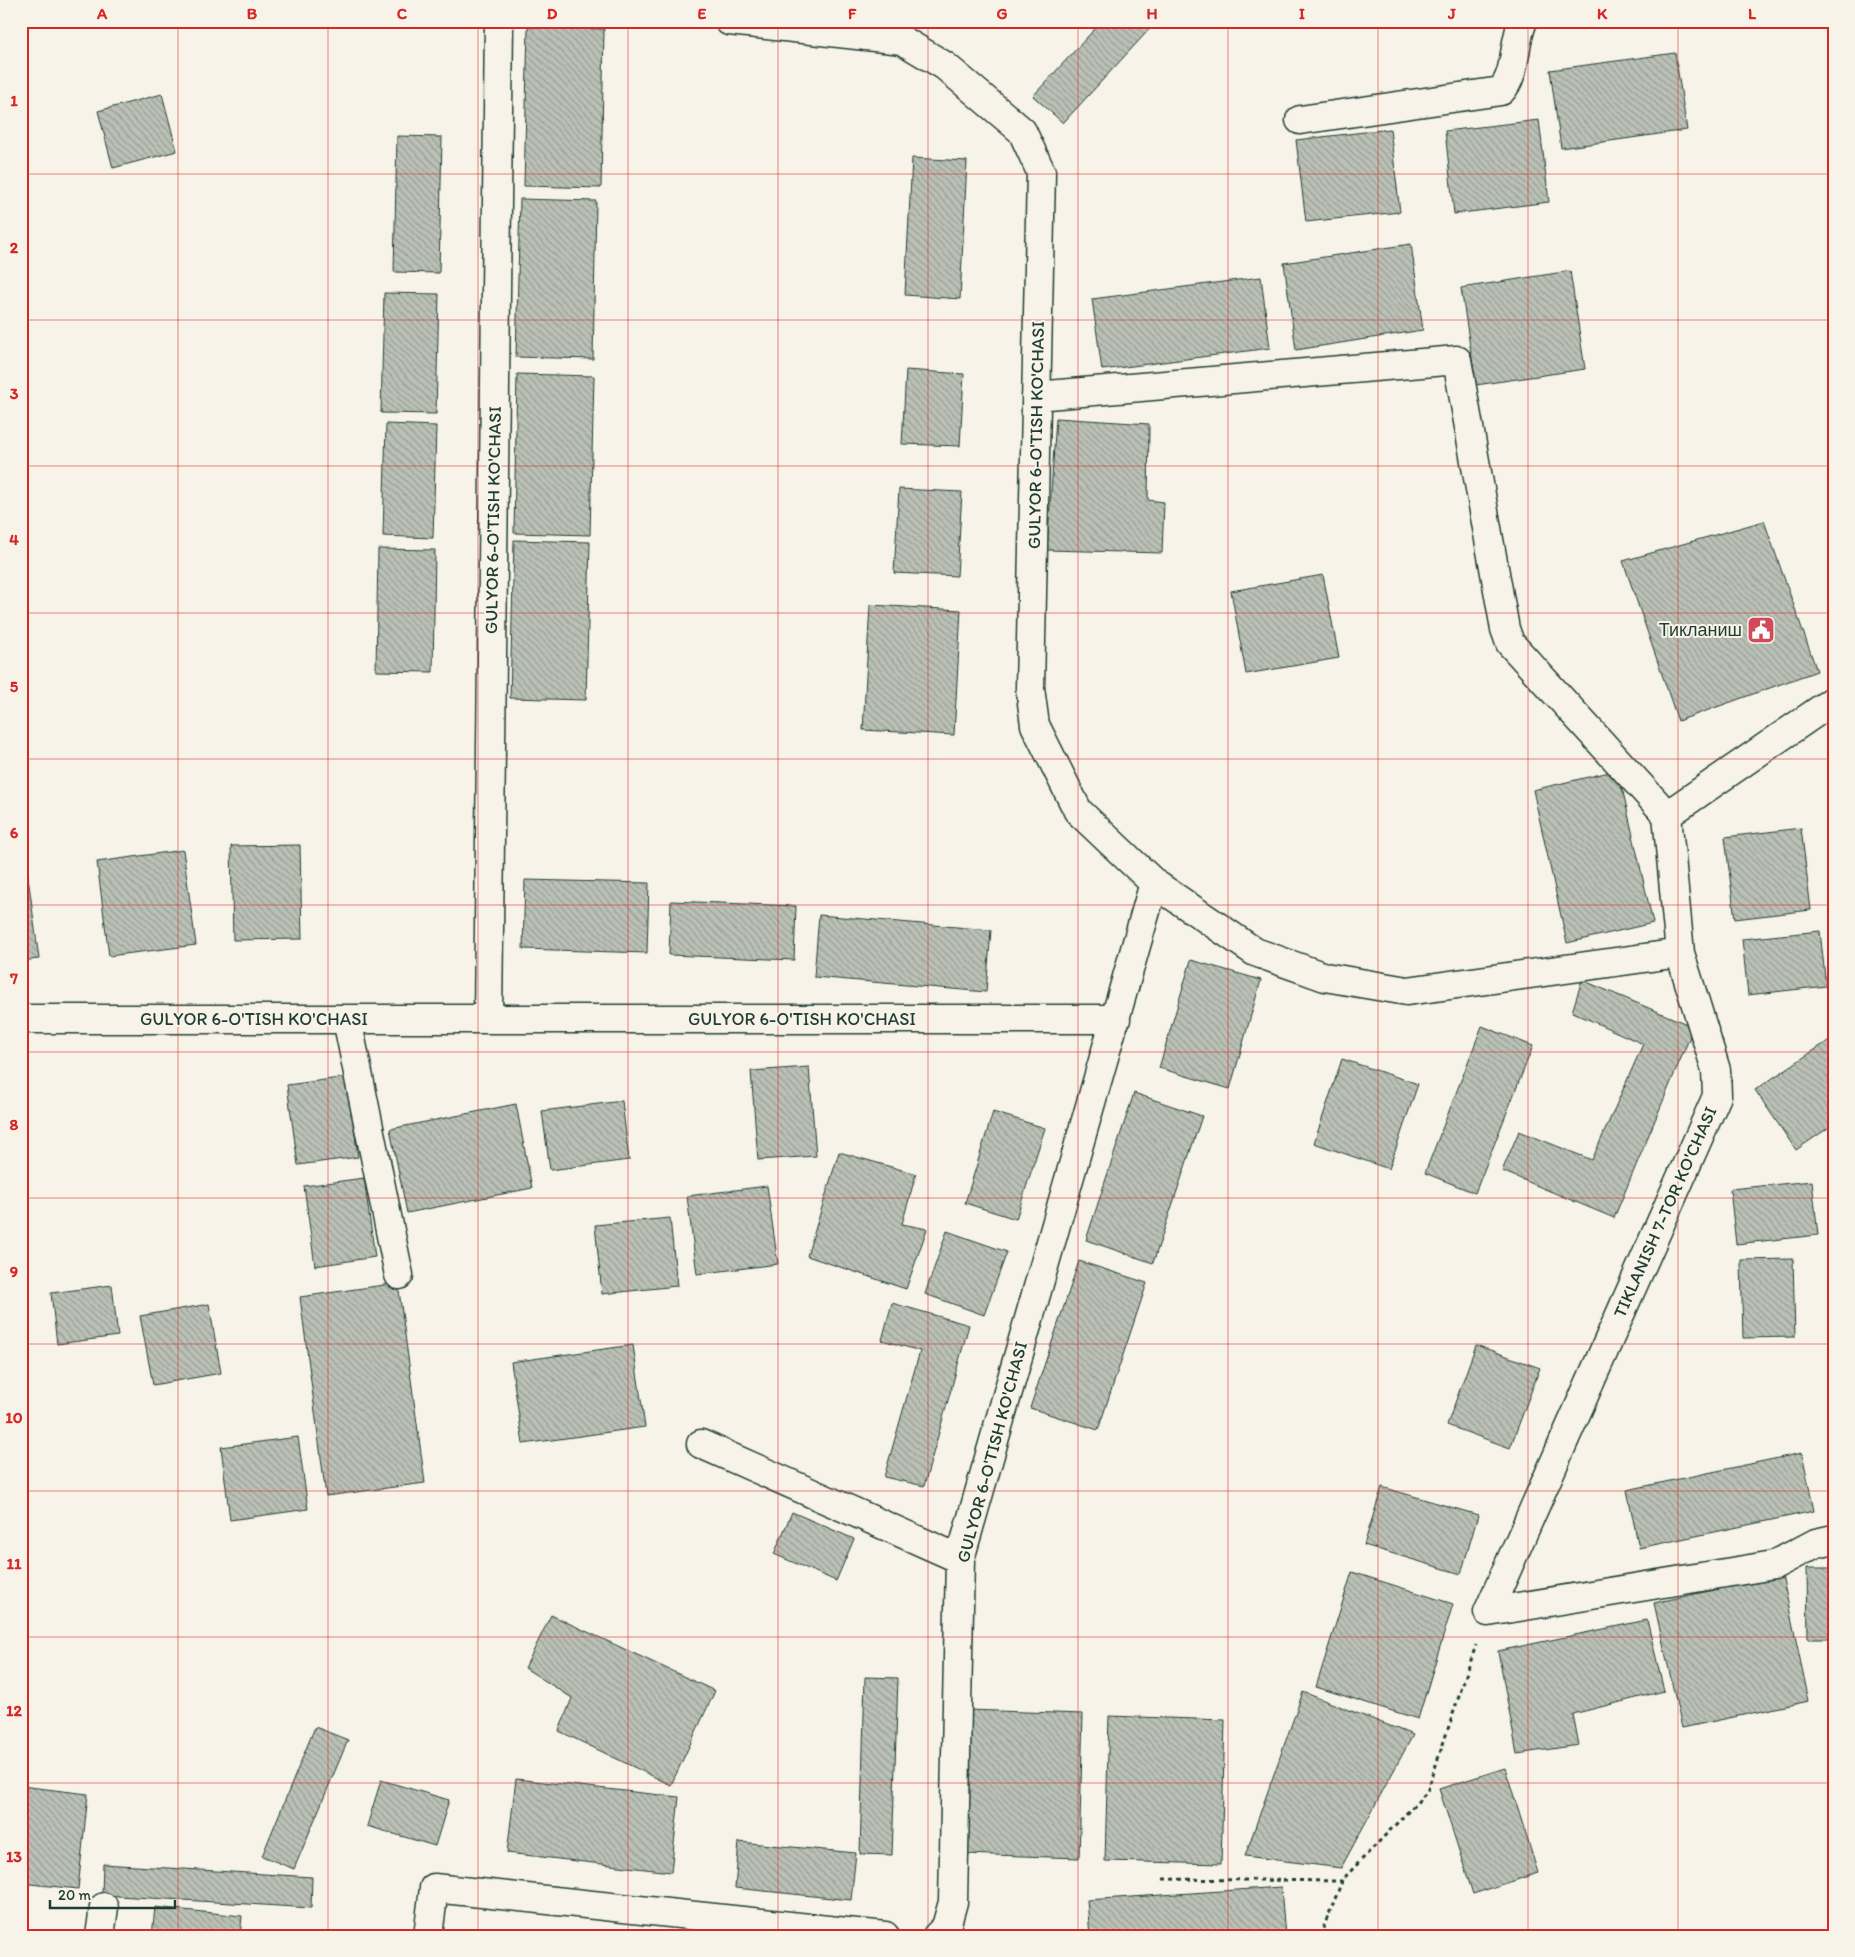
<svg xmlns="http://www.w3.org/2000/svg" width="1855" height="1957" viewBox="0 0 1855 1957" font-family="Itim,sans-serif">
<style>
.building{fill:url(#building-back-hatch);stroke:#1f3d34}
.lines{fill:none;stroke-linecap:round;stroke-linejoin:round}
.minor-casing{stroke:#1f3d34;stroke-width:31}
.path{stroke:#1f3d34;stroke-width:3;stroke-dasharray:4 4;stroke-linecap:butt}
.minor{stroke:#f7f3e8;stroke-width:28}
.grid{fill:none;stroke:#d62828;stroke-width:1;stroke-opacity:0.55}
.labels{text-anchor:middle;dominant-baseline:central;stroke-width:4;stroke-linejoin:round;paint-order:stroke}
.street-label{font-size:18px;fill:#1f3d34;stroke:#f7f3e8}
.poi-label{font-size:18px;fill:#1f3d34;stroke:#f7f3e8;text-anchor:end}
.neatline{fill:none;stroke:#d62828;stroke-width:2}
.grid-label{font-size:16px;text-anchor:middle;font-weight:bold;fill:#d62828}
</style>
<defs>
<pattern id="building-back-hatch" width="6" height="6" patternUnits="userSpaceOnUse" patternTransform="scale(1.25)"><rect width="6" height="6" fill="#bbc1b6"/><path d="M-1 5l2 2M0 0l6 6M5-1l2 2" fill="none" stroke="#979e95"/></pattern>
</defs>
<rect width="100%" height="100%" fill="#f7f3e8"/>
<filter id="ink" filterUnits="userSpaceOnUse"><feTurbulence type="fractalNoise" baseFrequency=".02" numOctaves="2"/><feDisplacementMap in="SourceGraphic" scale="10" xChannelSelector="R" yChannelSelector="G"/><feConvolveMatrix kernelMatrix="1 2 1 2 8 2 1 2 1" color-interpolation-filters="sRGB"/></filter>
<g filter="url(#ink)">
<path class="building" d="M1102 21H1157L1063 123 1033 96Z
M528 27 604 29 601 188 524 186Z
M1675 53 1687 130 1561 148 1550 70Z
M162 94 177 151 113 168 98 111Z
M1539 120 1549 202 1454 214 1445 131Z
M1390 129 1400 212 1306 222 1296 140Z
M397 136 442 137 439 273 394 272Z
M912 158 967 161 960 299 905 295Z
M520 199 596 201 593 359 516 357Z
M1411 244 1423 330 1296 350 1284 263Z
M1570 271 1585 369 1476 385 1461 288Z
M1261 277 1270 348 1102 370 1092 299Z
M384 293 439 294 436 414 381 413Z
M906 370 964 374 960 446 902 444Z
M517 374 594 376 590 535 514 533Z
M1056 418 1149 424 1148 500 1164 502 1162 553 1047 550Z
M386 424 436 426 433 538 383 536Z
M899 489 962 492 957 576 894 573Z
M1764 521 1817 671 1678 721 1623 561Z
M514 540 590 542 586 700 510 698Z
M378 549 435 550 433 672 376 671Z
M1323 575 1339 658 1246 674 1231 591Z
M870 605 961 610 954 735 863 730Z
M1618 770 1653 923 1567 943 1533 790Z
M21 825 39 959 21 961Z
M1801 828 1811 910 1735 919 1725 837Z
M300 845 302 939 233 940 231 846Z
M183 850 196 945 109 956 97 862Z
M525 880 649 883 647 953 523 949Z
M671 901 796 906 794 960 669 955Z
M819 915 991 930 986 992 814 977Z
M1820 931 1826 986 1748 995 1742 939Z
M1191 960 1261 980 1230 1089 1159 1068Z
M1582 980 1694 1027 1614 1218 1502 1171 1519 1131 1592 1160 1643 1044 1572 1012Z
M1482 1026 1533 1046 1475 1193 1425 1173Z
M1834 1037V1124L1796 1150 1755 1090Z
M1342 1059 1418 1084 1389 1169 1314 1143Z
M809 1067 816 1156 758 1160 751 1071Z
M347 1077 358 1157 298 1165 287 1085Z
M1134 1093 1202 1116 1153 1263 1086 1240Z
M622 1101 629 1160 550 1170 542 1111Z
M516 1104 532 1188 407 1213 390 1129Z
M993 1112 1045 1128 1016 1219 965 1203Z
M839 1152 916 1174 902 1224 927 1229 906 1289 807 1256Z
M364 1178 375 1257 315 1266 304 1186Z
M1812 1181 1818 1235 1736 1244 1730 1189Z
M767 1186 778 1264 697 1274 687 1196Z
M670 1218 677 1286 602 1294 595 1225Z
M947 1231 1007 1252 984 1315 925 1294Z
M1793 1259 1795 1337 1743 1338 1741 1260Z
M1079 1261 1147 1283 1098 1430 1030 1408Z
M398 1283 425 1483 326 1496 300 1297Z
M112 1285 118 1336 57 1344 51 1293Z
M892 1303 969 1325 924 1486 884 1477 920 1351 882 1340Z
M209 1304 221 1373 153 1385 140 1316Z
M633 1345 645 1427 523 1444 511 1362Z
M1476 1345 1540 1368 1510 1448 1447 1425Z
M298 1437 308 1509 230 1520 221 1447Z
M1802 1453 1814 1511 1639 1548 1627 1490Z
M1382 1487 1478 1515 1461 1574 1364 1545Z
M792 1512 854 1539 836 1581 774 1554Z
M1807 1568H1834V1639H1808Z
M1352 1572 1453 1604 1418 1719 1316 1687Z
M1782 1575 1809 1701 1682 1728 1654 1603Z
M551 1615 715 1691 671 1785 559 1731 572 1698 525 1668Z
M1647 1620 1664 1691 1573 1714 1579 1745 1517 1754 1498 1651Z
M865 1677 898 1678 892 1855 860 1854Z
M1303 1692 1413 1735 1341 1868 1245 1856Z
M968 1710 1083 1714 1079 1858 964 1854Z
M1109 1716 1225 1720 1221 1864 1105 1861Z
M315 1727 348 1740 294 1869 262 1856Z
M1505 1768 1538 1873 1473 1894 1439 1789Z
M516 1779 679 1797 671 1872 507 1853Z
M381 1780 449 1800 435 1846 367 1826Z
M21 1786 88 1794 78 1889 21 1883Z
M739 1842 856 1853 851 1900 735 1888Z
M103 1864 312 1877 311 1908 102 1895Z
M1281 1887 1285 1936H1090L1087 1900Z
M155 1907 242 1916 240 1936H152Z"/>
<g class="lines">
<defs>
<path id="minor" d="M729 21 902 40 945 66 1022 131 1041 172 1030 688 1035 725 1078 811 1154 883 1255 952 1325 977 1407 991 1680 953
M1300 120 1501 91C1517 74 1513 43 1523 21
M1036 396 1457 360 1505 629 1510 643 1667 815
M21 1019H1116
M347 1019 399 1275
M488 1019 499 21
M701 1444 960 1559
M1488 1612 1717 1096 1716 1070 1680 953 1667 815 1834 700
M1488 1612 1774 1565 1816 1543 1834 1539
M100 1936 104 1907
M428 1936 434 1888 885 1936
M937 1936 946 1927 953 1902 960 1559 1154 883"/>
</defs>
<use href="#minor" class="minor-casing"/>
<path class="path" d="M1163 1879 1342 1881
M1320 1936 1343 1879 1427 1792 1476 1645"/>
<use href="#minor" class="minor"/>
</g>
</g>
<path class="grid" d="M178 21V1936M328 21V1936M478 21V1936M628 21V1936M778 21V1936M928 21V1936M1078 21V1936M1228 21V1936M1378 21V1936M1528 21V1936M1678 21V1936M21 174H1834M21 320H1834M21 466H1834M21 613H1834M21 759H1834M21 905H1834M21 1052H1834M21 1198H1834M21 1344H1834M21 1491H1834M21 1637H1834M21 1783H1834"/>
<defs>
<symbol id="civic-square" viewBox="-11 -11 22 22"><rect x="-9" y="-9" width="18" height="18" rx="4" fill="#d1495b" stroke="#f7f3e8"/><path d="M-.6-6.5H3V-4.5H.6V-3L4-1V1h2V6H-6V1h2V-1L-.6-3ZM-1.2 2.5V6h2.4V2.5Z" fill="#fff"/></symbol>
</defs>
<g fill-rule="evenodd">
<use href="#civic-square" x="1745" y="614" width="32" height="32"/>
</g>
<g class="labels">
<g class="street-label">
<text transform="translate(1036 435) rotate(-89)">GULYOR 6-O'TISH KO'CHASI</text>
<text transform="translate(493 520) rotate(-89)">GULYOR 6-O'TISH KO'CHASI</text>
<text x="254" y="1019">GULYOR 6-O'TISH KO'CHASI</text>
<text x="802" y="1019">GULYOR 6-O'TISH KO'CHASI</text>
<text transform="translate(1665 1212) rotate(-66)">TIKLANISH 7-TOR KO'CHASI</text>
<text transform="translate(992 1452) rotate(-75)">GULYOR 6-O'TISH KO'CHASI</text>
</g>
<g class="poi-label">
<text x="1742" y="630">Тикланиш</text>
</g>
</g>
<rect width="1855" height="1957" fill="none" stroke="#f7f3e8" stroke-width="55"/>
<path d="M50 1900v8h125v-8" fill="none" stroke="#1f3d34" stroke-width="2.5"/>
<text x="58" y="1900" font-size="15" fill="#1f3d34" stroke="#f7f3e8" stroke-width="4" paint-order="stroke">20 m</text>
<rect x="28" y="28" width="1800" height="1902" class="neatline"/>
<g class="grid-label">
<text x="102" y="19">A</text>
<text x="252" y="19">B</text>
<text x="402" y="19">C</text>
<text x="552" y="19">D</text>
<text x="702" y="19">E</text>
<text x="852" y="19">F</text>
<text x="1002" y="19">G</text>
<text x="1152" y="19">H</text>
<text x="1302" y="19">I</text>
<text x="1452" y="19">J</text>
<text x="1602" y="19">K</text>
<text x="1752" y="19">L</text>
<text x="14" y="106">1</text>
<text x="14" y="253">2</text>
<text x="14" y="399">3</text>
<text x="14" y="545">4</text>
<text x="14" y="692">5</text>
<text x="14" y="838">6</text>
<text x="14" y="984">7</text>
<text x="14" y="1130">8</text>
<text x="14" y="1277">9</text>
<text x="14" y="1423">10</text>
<text x="14" y="1569">11</text>
<text x="14" y="1716">12</text>
<text x="14" y="1862">13</text>
</g>
</svg>
